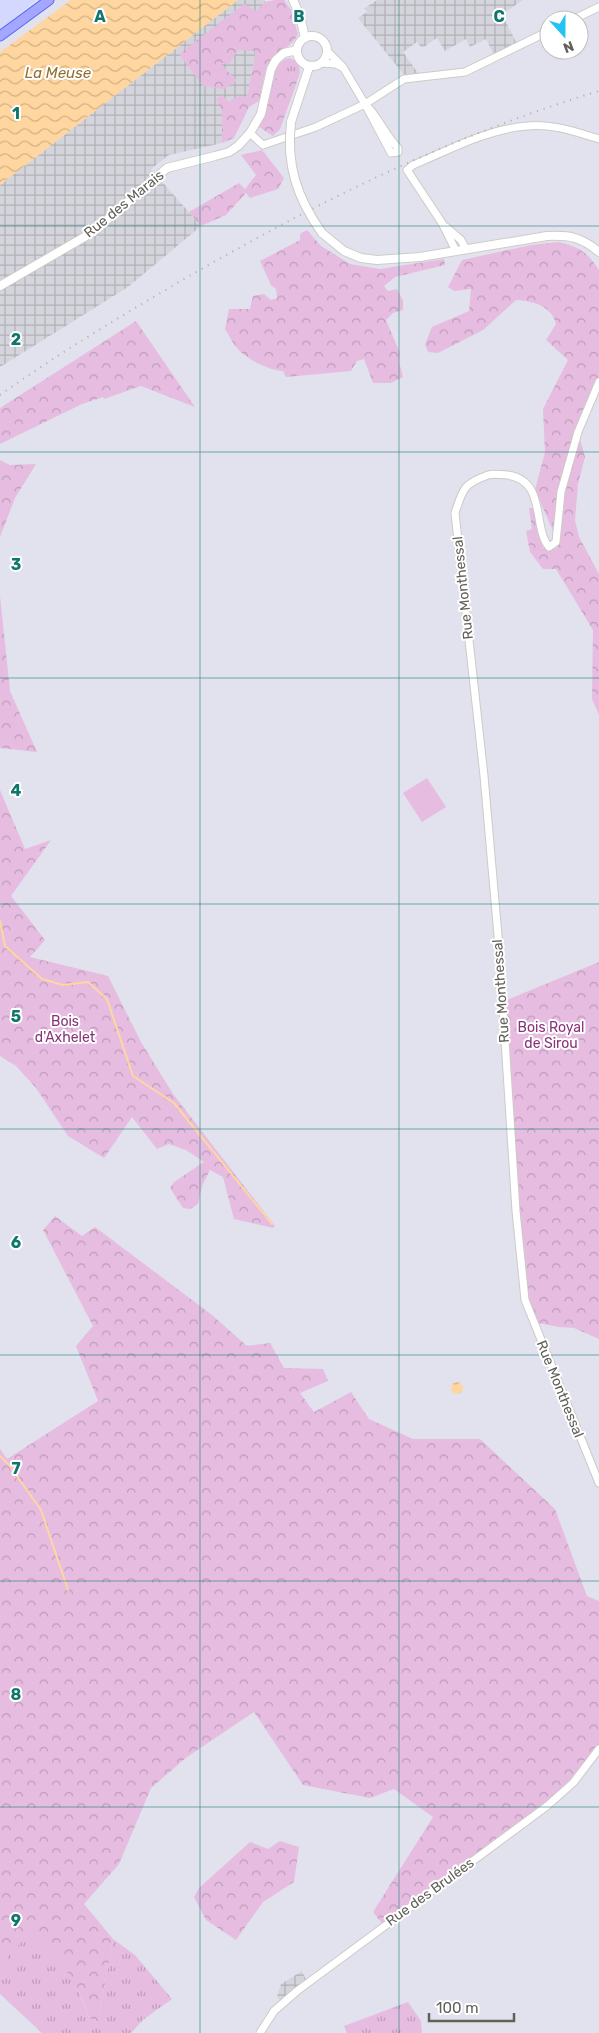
<svg xmlns="http://www.w3.org/2000/svg" width="599" height="2033" viewBox="0 0 599 2033" font-family="Rubik,sans-serif">
<style>
.commercial{fill:#d4d8ff}
.industrial{fill:url(#industrial-grid)}
.grass{fill:url(#grass-tufts)}
.forest{fill:url(#forest-crowns)}
.garden{fill:#e6bce1}
.water{fill:url(#water-waves)}
.lines{fill:none;stroke-linecap:round;stroke-linejoin:round}
.stream{stroke:#ffd69f;stroke-width:2}
.tertiary-casing{stroke:#cdcbc5;stroke-width:9}
.secondary-casing{stroke:#cfccc5;stroke-width:10}
.primary-casing{stroke:#5068f7;stroke-width:11}
.tertiary{stroke:#fff;stroke-width:7}
.secondary{stroke:#fff;stroke-width:8}
.primary{stroke:#a4a6ff;stroke-width:9}
.rail{stroke:#adacab;stroke-width:2;stroke-dasharray:1 6;stroke-linecap:butt}
.secondary-bridge-casing{stroke:#cfccc5;stroke-width:10;stroke-linecap:butt}
.secondary-bridge{stroke:#fff;stroke-width:8}
.grid{fill:none;stroke:#0f766e;stroke-width:1;stroke-opacity:0.55}
.labels{text-anchor:middle;dominant-baseline:central;stroke-width:4;stroke-linejoin:round;paint-order:stroke}
.street-label{font-size:14px;fill:#63605a;stroke:#fff}
.park-label{font-size:14px;fill:#893279;stroke:#fff}
.water-label{font-size:15px;font-style:italic;fill:#906f30;stroke:#fff}
.grid-label{font-size:16px;text-anchor:middle;font-weight:bold;fill:#0f766e;stroke:#fff;stroke-width:4;stroke-linejoin:round;paint-order:stroke}
</style>
<defs>
<pattern id="industrial-grid" width="8" height="8" patternUnits="userSpaceOnUse" patternTransform="scale(1.25)"><rect width="8" height="8" fill="#d4d5dc"/><path d="M0 4h8M4 0v8" fill="none" stroke="#b0b0b5"/></pattern>
<pattern id="grass-tufts" width="24" height="20" patternUnits="userSpaceOnUse" patternTransform="scale(1.25)"><rect width="24" height="20" fill="#e6bce1"/><path d="M3 7l-1-3M5 7V3M7 7l1-3M15 17l-1-3M17 17v-4M19 17l1-3" fill="none" stroke="#be9cb9"/></pattern>
<pattern id="forest-crowns" width="20" height="18" patternUnits="userSpaceOnUse" patternTransform="scale(1.25)"><rect width="20" height="18" fill="#e6bce1"/><path d="M2 6a3 3 0 1 1 6 0M12 15a3 3 0 1 1 6 0" fill="none" stroke="#be9cb9"/></pattern>
<pattern id="water-waves" width="16" height="10" patternUnits="userSpaceOnUse" patternTransform="scale(1.25)"><rect width="16" height="10" fill="#ffd69f"/><path d="M0 5q4-4 8 0t8 0" fill="none" stroke="#d2b185"/></pattern>
</defs>
<rect width="100%" height="100%" fill="#e1e2ed"/>
<path class="commercial" d="M0 0H36L0 30Z"/>
<path class="industrial" d="M238 0H264L265 2 247 98 222 143 169 155 151 169 201 226 128 287 0 367V185Z
M377 0H523L502 14 517 44 494 55 486 39 470 47 466 39 445 51 437 38 422 48 417 42 403 52 418 73 405 76 358 18 367 12 365 8Z
M302 1971 307 1982 282 2003 277 1996 281 1984Z"/>
<path class="grass" d="M290 58 298 62 300 72 297 82 293 73 273 82C275 69 277 61 290 58Z
M31 1931 63 1964 74 1980 89 2018 98 2022 113 1939 135 1955 172 1999 144 2019 131 2033H42L0 1994V1965Z
M408 2002 421 2021 422 2033H347L344 2026Z"/>
<path class="forest" d="M275 0H284L291 10 298 34C291 49 275 51 268 66 263 76 262 90 259 101L249 107 234 138 222 143V110L216 99 222 95 229 102 238 96 247 97 256 51 238 50 229 64 220 63 237 81 224 89 203 86 179 54 244 4 256 11 265 2Z
M293 73 297 82 280 129 273 136 259 127 273 82Z
M262 150 284 178 278 189 250 198 246 193 226 215 201 226 189 212 239 183 245 189 256 175 241 155Z
M307 230 321 246 350 264 380 269 444 259 445 265 395 277 384 286 388 291 397 289 403 301V310L393 313 386 320 400 353 399 362 403 377 391 383H373L364 359 357 361 351 371 286 377 283 371C268 370 246 359 236 347 232 342 229 335 225 329L229 309H250L253 296 264 294 271 300 277 298 276 289 271 285 260 261 300 240V234Z
M558 242C580 247 587 252 599 270V382L578 432 585 457 578 484 575 520 579 537 599 574V715L592 699 593 630 556 569H543L530 552 526 531 532 529 529 508H535L543 548 550 550 557 548 558 542 535 490 545 452 543 409 568 360 546 340 556 324C552 306 533 301 516 300L483 330 438 353 428 352 425 344 432 327 469 311 471 289 454 291 448 287 462 260 531 245Z
M136 321 195 407 141 386 104 399 103 397 82 404 0 444V408Z
M0 460 10 465 36 464 15 498 0 537Z
M0 596 10 691 37 752 0 748Z
M0 790 25 849 51 840 11 896 45 940 30 957 108 976 141 1042 173 1094 275 1226 273 1228 234 1219 223 1177 210 1170 202 1186 198 1204 190 1209 183 1208 170 1188 174 1182 204 1162 186 1150 169 1144 157 1149 132 1117 104 1158 68 1136 36 1088 16 1066 0 1056Z
M599 962V1339L574 1328 559 1327 533 1322 525 1300 502 1002Z
M55 1216 82 1236 95 1227 212 1315 247 1346 270 1343 284 1368 323 1369 328 1381 300 1393 314 1412 351 1392 369 1419 413 1439H480L555 1509 587 1596 599 1601V1749L573 1783 384 1926 373 1912 433 1817 394 1789 370 1798 303 1785 254 1712 187 1757 151 1788 119 1864 84 1904 113 1939 98 2022 89 2018C75 1975 62 1963 31 1932L0 1965V1449L7 1459 98 1401 76 1346 93 1326 43 1230Z
M280 1841 299 1847 294 1882 263 1902 236 1940 206 1920 194 1897 199 1888 250 1842 268 1849Z"/>
<path class="garden" d="M427 778 446 807 422 822 403 793Z"/>
<path class="water" d="M71 0H238L0 185V52Z
M451 1388a6 6 0 1 1 12 0a6 6 0 1 1-12 0Z"/>
<g class="lines">
<path class="stream" d="M0 921 5 946 42 979 63 985 88 982 107 999 133 1076 174 1103 272 1224
M0 1456 9 1465 41 1510 68 1590"/>
<defs>
<path id="tertiary" d="M572 20 599 7
M328 52 343 67 365 104 391 153 398 152V148C385 135 379 117 365 104
M322 63 336 64 342 67
M250 133 263 145 316 127 365 104 404 79 465 72 549 31
M446 227 461 240 466 249
M456 251 442 223 407 170 413 165C449 150 487 129 527 126 551 123 576 132 599 139
M599 382 578 432 561 492 556 542 549 547C532 527 547 480 507 475 501 475 494 473 488 475 463 484 463 489 455 513L484 776 499 947 516 1211 525 1300 599 1483
M260 2033 274 2011 297 1991 547 1806 573 1783 599 1749"/>
<path id="secondary" d="M293 0 300 16 305 38
M297 51a15 15 0 1 1 30 0a15 15 0 1 1-30 0Z
M291 122 309 67
M322 233 344 251 361 258 377 260 420 257 547 236C570 235 581 237 599 252
M0 286 93 232 167 168 215 156 229 152 238 146 250 133 261 114 271 69 276 60 284 53 297 50"/>
<path id="primary" d="M0 36 49 0"/>
</defs>
<use href="#tertiary" class="tertiary-casing"/>
<use href="#secondary" class="secondary-casing"/>
<use href="#primary" class="primary-casing"/>
<use href="#tertiary" class="tertiary"/>
<use href="#secondary" class="secondary"/>
<use href="#primary" class="primary"/>
<path class="rail" d="M0 395C68 347 139 305 212 263 338 192 460 133 599 91"/>
<defs>
<path id="secondary-bridge" d="M291 122C286 165 297 198 322 233"/>
</defs>
<use href="#secondary-bridge" class="secondary-bridge-casing"/>
<use href="#secondary-bridge" class="secondary-bridge"/>
</g>
<path class="grid" d="M200 0V2033M399 0V2033M0 226H599M0 452H599M0 678H599M0 904H599M0 1129H599M0 1355H599M0 1581H599M0 1807H599"/>
<g class="labels">
<g class="street-label">
<text transform="translate(124 204) rotate(-39)">Rue des Marais</text>
<text transform="translate(463 588) rotate(-96)">Rue Monthessal</text>
<text transform="translate(501 991) rotate(-94)">Rue Monthessal</text>
<text transform="translate(560 1389) rotate(68)">Rue Monthessal</text>
<text transform="translate(430 1892) rotate(-36)">Rue des Brulées</text>
</g>
<g class="park-label">
<text x="65" y="1021">Bois<tspan x="65" dy="16">d'Axhelet</tspan></text>
<text x="551" y="1027">Bois Royal<tspan x="551" dy="16">de Sirou</tspan></text>
</g>
<g class="water-label">
<text x="58" y="73">La Meuse</text>
</g>
</g>
<g class="grid-label">
<text x="100" y="22">A</text>
<text x="299" y="22">B</text>
<text x="499" y="22">C</text>
<text x="16" y="119">1</text>
<text x="16" y="345">2</text>
<text x="16" y="570">3</text>
<text x="16" y="796">4</text>
<text x="16" y="1022">5</text>
<text x="16" y="1248">6</text>
<text x="16" y="1474">7</text>
<text x="16" y="1700">8</text>
<text x="16" y="1926">9</text>
</g>
<g transform="translate(564 35) rotate(159)"><circle r="24" fill="#ffffff" stroke="#c1bfbd"/>
<path d="M0-4L9 19L0 12L-9 19Z" fill="#24c4f0"/>
<text y="-8" font-size="14" font-weight="bold" text-anchor="middle" fill="#63605a">N</text>
</g>
<path d="M429 2013v8h85v-8" fill="none" stroke="#63605a" stroke-width="2.5"/>
<text x="436" y="2013" font-size="15" fill="#63605a" stroke="#ffffff" stroke-width="4" paint-order="stroke">100 m</text>
</svg>
